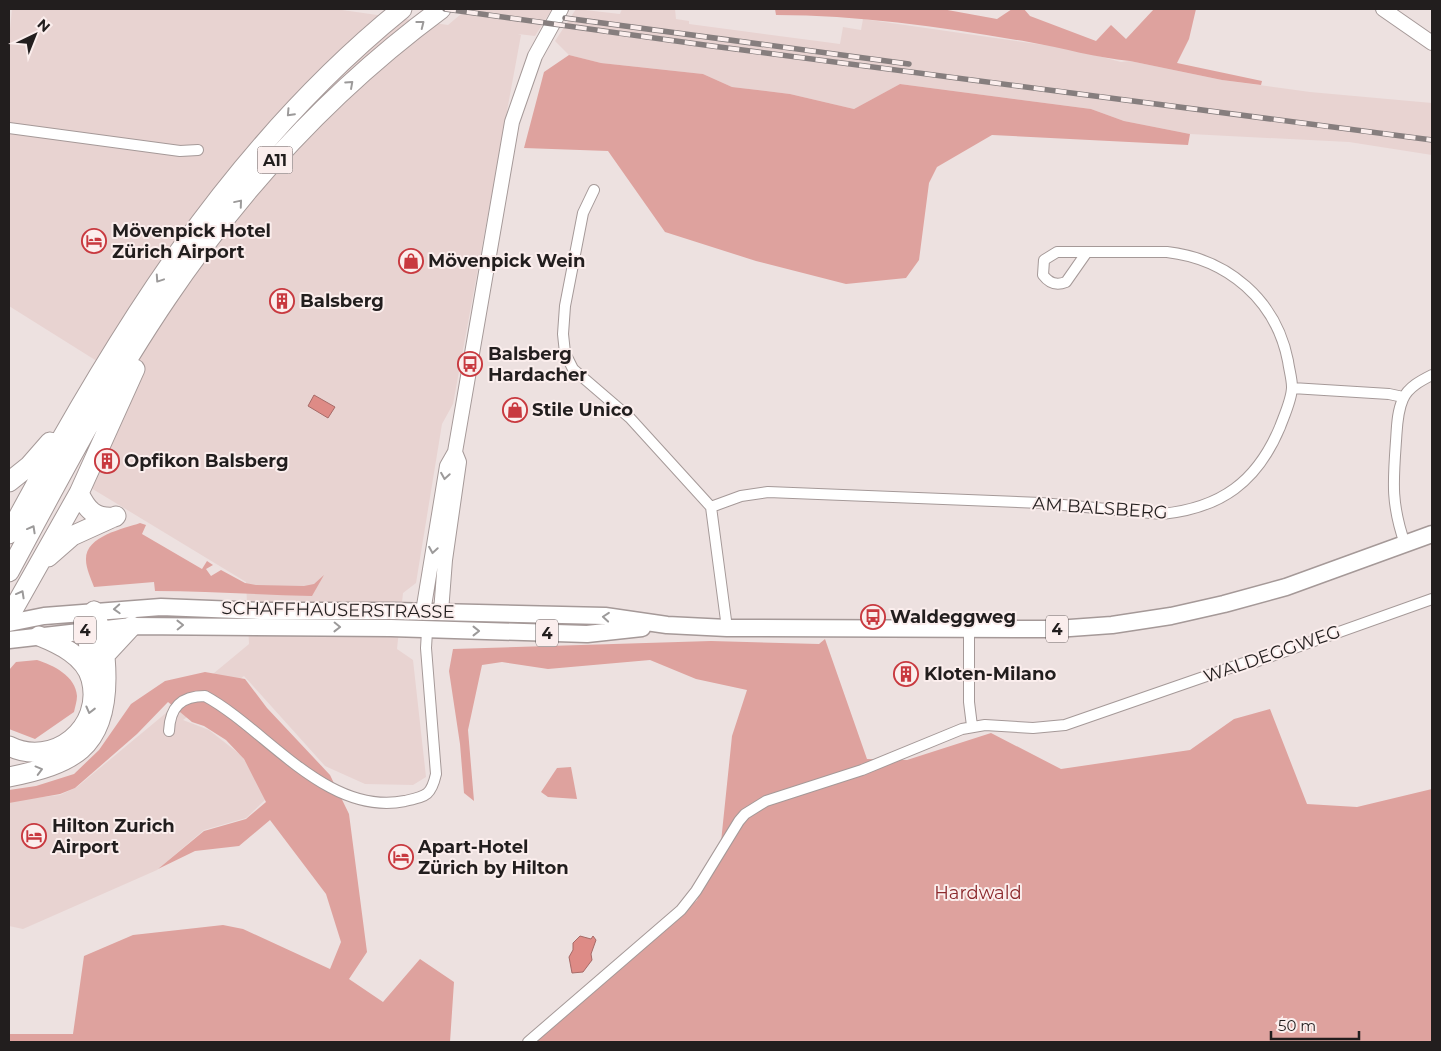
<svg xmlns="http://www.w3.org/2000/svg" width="1441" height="1051" viewBox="0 0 1441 1051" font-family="Montserrat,sans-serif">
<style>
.built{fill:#e8d3d1}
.green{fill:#dea29e}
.water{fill:#de8b86;stroke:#a66a67}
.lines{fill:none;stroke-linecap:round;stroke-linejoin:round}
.street-casing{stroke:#a59998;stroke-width:12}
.secondary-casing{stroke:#a59998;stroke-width:16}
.primary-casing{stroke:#a59998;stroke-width:19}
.highway-casing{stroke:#a59998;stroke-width:21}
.street{stroke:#fff;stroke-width:10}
.secondary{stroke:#fff;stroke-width:14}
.primary{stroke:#fff;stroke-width:16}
.highway{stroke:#fff;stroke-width:19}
.rail-casing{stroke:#867e7e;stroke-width:5.5}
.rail{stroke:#fbeeed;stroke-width:4;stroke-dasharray:11;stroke-linecap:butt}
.oneway{stroke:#9c9a9a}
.labels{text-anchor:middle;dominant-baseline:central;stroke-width:4;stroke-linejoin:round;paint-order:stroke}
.shield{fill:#fbeeed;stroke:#635c5c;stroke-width:1}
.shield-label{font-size:16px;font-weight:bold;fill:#221e1e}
.poi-label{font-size:18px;font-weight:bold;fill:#221e1e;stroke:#fbeeed;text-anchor:start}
.street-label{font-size:18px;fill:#221e1e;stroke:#fbeeed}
.park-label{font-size:18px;fill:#8c2a2d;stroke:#fbeeed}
</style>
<rect width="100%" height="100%" fill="#ede1e0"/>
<path class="built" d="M12 9H335L448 25 467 9H552L535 36 518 34 521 35 453 404 442 424 416 583 403 593 397 649 413 660 426 777 413 785 365 784 325 766 244 676 183 720 209 730 242 756 266 799 246 818 204 830 157 870 23 929 9 926V801L60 795 77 787 249 644 246 582 91 488 135 385 9 306V39Z
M576 9 620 14 622 9H675L676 19 689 21V24L840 44 843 27 861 30 863 19 1072 49 1121 62 1130 61 1222 80 1310 92 1432 103V155L1349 142 1190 134 1124 121 1091 109 900 84 854 109 790 94 732 87 703 74 601 63 569 55 555 41Z"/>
<path class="green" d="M775 9H942L997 19 1012 9H1024L1030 16 1096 41 1111 25 1126 39 1154 9H1196L1189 39 1177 63 1262 81 1261 85 1222 80 1130 61C1097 58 1063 48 1029 42 946 28 861 15 776 15Z
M569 55 601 63 703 74 732 87 790 94 854 109 900 84 1091 109 1124 121 1190 134 1188 145 992 135 937 167 929 183 919 260 906 278 846 284 756 261 665 232 608 151 524 148 544 72Z
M140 523 146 525 142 534 202 569 207 561 213 565 206 569 211 576 221 570 245 583 256 585 304 586 314 584 324 575 312 596C260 595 207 591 155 591L154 582 94 587C91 579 86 568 86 560 85 536 123 529 140 523Z
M825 639 867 759 907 760 991 733 1061 769 1190 750 1234 719 1270 709 1307 804 1357 807 1432 789V1042H535L697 900 721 842 732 736 747 690 696 679 650 660 548 669 502 662 482 665 468 730 474 801 464 793 460 744 449 671 453 649 711 641 819 644Z
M37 660C53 665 76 676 77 696 77 701 75 707 74 712L35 739 9 729V670L16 662Z
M205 672 245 679 267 708 330 775 349 814 367 952 349 979 383 1002 420 959 454 982 450 1042H9V1034H73L84 956 133 935 223 925 243 929 330 969 341 942 326 894 270 820 239 846 195 851 158 869 204 831 246 819 266 802 244 759 226 740 204 726 192 722 168 702 137 734 75 788 60 794 9 803V790L36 786 74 774 99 750 131 704 165 681Z
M571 767 577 799 548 797 541 792 557 768Z"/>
<path class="water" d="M314 395 335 407 328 418 308 406Z
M580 936 591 939 593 936 596 940 591 954 592 960 583 972 572 973 569 957 573 950V943Z"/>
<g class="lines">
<defs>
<path id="street" d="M9 128 180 151 198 150
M594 190 583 213 565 306 563 334 565 353 573 369 630 418 711 507 727 628
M1292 388 1389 394 1403 397
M711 507 741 496 768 492 1041 503 1162 514C1221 508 1257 482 1280 427 1284 416 1292 399 1292 387 1292 379 1289 369 1288 361 1276 300 1228 259 1167 252H1057L1044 260 1043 275C1049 283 1056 286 1066 282L1087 252
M1405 544C1391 504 1393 482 1396 441 1397 427 1397 412 1403 399 1408 387 1422 380 1432 375
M969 628V702L972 726
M169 731C170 707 181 696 205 696 266 729 327 817 405 801 426 796 431 796 436 774L426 648 427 631
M528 1042 681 910 696 891 739 821 745 814 766 801 862 770 962 729 985 725 1033 728 1065 725 1244 663 1255 662 1432 599"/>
<path id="secondary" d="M1383 9 1432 43
M423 612 447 466 455 452 512 122 535 56 561 9
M441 612 445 560 459 462 455 452"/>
<path id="primary" d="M9 623 44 616 161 607 260 611H393L605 616 667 625 727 628 1056 629 1112 625 1171 616 1224 604 1286 587 1432 534
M9 640 132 626 391 628 587 634 642 628"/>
<path id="highway" d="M9 482 29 466 50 442
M79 493C87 510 95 519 115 517
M9 534C113 339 229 149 402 9
M48 557 72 536 116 516
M9 572C59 479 108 385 167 298 242 187 334 88 441 9
M9 617 79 493 135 369
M106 654 132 626
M91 676 88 637 94 611
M9 746C53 768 104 728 91 679 85 656 59 644 39 636
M9 777C72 764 106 749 106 678 106 654 103 633 94 611"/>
</defs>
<use href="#street" class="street-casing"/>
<use href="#secondary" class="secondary-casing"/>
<use href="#primary" class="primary-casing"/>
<use href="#highway" class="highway-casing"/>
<use href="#street" class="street"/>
<use href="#secondary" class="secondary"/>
<use href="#primary" class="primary"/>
<use href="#highway" class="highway"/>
<defs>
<path id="rail" d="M445 9 712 46 1432 140
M565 18 909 64"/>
</defs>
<use href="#rail" class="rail-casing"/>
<use href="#rail" class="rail"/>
</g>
<defs><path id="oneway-chevron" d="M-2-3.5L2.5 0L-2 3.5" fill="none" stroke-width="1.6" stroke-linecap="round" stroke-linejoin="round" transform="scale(1.25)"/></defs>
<g class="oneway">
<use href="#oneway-chevron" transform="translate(421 24) rotate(-38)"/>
<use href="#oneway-chevron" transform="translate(350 84) rotate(-42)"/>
<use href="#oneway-chevron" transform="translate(290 113) rotate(133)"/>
<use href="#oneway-chevron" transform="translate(239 203) rotate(-50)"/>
<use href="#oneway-chevron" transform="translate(159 279) rotate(124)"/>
<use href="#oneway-chevron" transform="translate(445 476) rotate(99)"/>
<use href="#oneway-chevron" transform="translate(32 529) rotate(-61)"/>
<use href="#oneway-chevron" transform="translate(433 550) rotate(99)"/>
<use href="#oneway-chevron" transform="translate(21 594) rotate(-61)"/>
<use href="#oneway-chevron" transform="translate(117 609) rotate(177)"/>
<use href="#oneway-chevron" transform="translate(606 617) rotate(-175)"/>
<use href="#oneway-chevron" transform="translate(180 625) rotate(-1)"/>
<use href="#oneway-chevron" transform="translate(337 627) rotate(1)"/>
<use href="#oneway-chevron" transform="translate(476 631)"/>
<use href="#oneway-chevron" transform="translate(90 710) rotate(104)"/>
<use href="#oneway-chevron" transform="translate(39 770) rotate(-15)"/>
</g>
<defs>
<symbol id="hotel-ring" viewBox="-11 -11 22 22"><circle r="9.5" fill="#fbeeed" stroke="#c8393f" stroke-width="1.5"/><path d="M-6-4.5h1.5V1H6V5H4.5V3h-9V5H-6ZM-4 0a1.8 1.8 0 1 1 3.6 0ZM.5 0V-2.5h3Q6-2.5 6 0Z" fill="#c8393f"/></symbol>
<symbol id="shop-ring" viewBox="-11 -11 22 22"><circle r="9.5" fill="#fbeeed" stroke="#c8393f" stroke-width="1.5"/><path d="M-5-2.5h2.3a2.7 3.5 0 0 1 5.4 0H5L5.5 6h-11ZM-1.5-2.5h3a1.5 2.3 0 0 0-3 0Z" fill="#c8393f"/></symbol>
<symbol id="building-ring" viewBox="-11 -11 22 22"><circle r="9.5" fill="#fbeeed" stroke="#c8393f" stroke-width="1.5"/><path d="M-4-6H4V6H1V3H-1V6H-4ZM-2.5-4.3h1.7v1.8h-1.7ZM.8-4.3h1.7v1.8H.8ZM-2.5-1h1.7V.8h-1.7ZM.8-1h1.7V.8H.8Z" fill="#c8393f"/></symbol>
<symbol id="bus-ring" viewBox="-11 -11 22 22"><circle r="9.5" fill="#fbeeed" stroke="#c8393f" stroke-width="1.5"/><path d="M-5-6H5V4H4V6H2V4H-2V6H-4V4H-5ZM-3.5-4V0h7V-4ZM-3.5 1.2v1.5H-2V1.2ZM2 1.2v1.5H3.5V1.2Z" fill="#c8393f"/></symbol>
</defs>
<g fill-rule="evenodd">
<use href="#hotel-ring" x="80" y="227" width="28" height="28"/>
<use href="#shop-ring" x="397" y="247" width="28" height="28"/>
<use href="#building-ring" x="268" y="287" width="28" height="28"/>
<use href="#bus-ring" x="456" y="350" width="28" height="28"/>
<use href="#shop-ring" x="501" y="396" width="28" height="28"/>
<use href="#building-ring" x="93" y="447" width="28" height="28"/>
<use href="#bus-ring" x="859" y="603" width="28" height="28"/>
<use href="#building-ring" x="892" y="660" width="28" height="28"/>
<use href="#hotel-ring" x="20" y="822" width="28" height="28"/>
<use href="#hotel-ring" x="387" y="843" width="28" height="28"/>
</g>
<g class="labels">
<g class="shield">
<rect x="257.5" y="146.5" width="35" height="27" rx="4"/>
<rect x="1046" y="615.5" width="22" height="27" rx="4"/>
<rect x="74" y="616.5" width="22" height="27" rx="4"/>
<rect x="536" y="619.5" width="22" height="27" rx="4"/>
</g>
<g class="shield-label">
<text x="275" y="160">A11</text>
<text x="1057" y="629">4</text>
<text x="85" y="630">4</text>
<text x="547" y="633">4</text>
</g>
<g class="poi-label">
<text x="112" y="231">Mövenpick Hotel<tspan x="112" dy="21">Zürich Airport</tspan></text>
<text x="428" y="261">Mövenpick Wein</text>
<text x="300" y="301">Balsberg</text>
<text x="488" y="354">Balsberg<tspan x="488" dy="21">Hardacher</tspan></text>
<text x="532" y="410">Stile Unico</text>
<text x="124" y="461">Opfikon Balsberg</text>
<text x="890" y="617">Waldeggweg</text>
<text x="924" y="674">Kloten-Milano</text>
<text x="52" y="826">Hilton Zurich<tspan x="52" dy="21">Airport</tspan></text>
<text x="418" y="847">Apart-Hotel<tspan x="418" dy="21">Zürich by Hilton</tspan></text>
</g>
<g class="street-label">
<text transform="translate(1100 508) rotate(4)">AM BALSBERG</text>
<text transform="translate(338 610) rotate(1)">SCHAFFHAUSERSTRASSE</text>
<text transform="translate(1272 654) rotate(-19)">WALDEGGWEG</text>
</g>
<g class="park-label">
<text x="978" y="893">Hardwald</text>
</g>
</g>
<rect width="1441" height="1051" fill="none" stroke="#221e1e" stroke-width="20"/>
<g transform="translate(35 35) rotate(43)" stroke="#fbeeed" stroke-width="4" paint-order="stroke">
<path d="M0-4L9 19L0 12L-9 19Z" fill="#221e1e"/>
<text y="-8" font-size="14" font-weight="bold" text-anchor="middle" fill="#221e1e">N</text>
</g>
<path d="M1271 1031v8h88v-8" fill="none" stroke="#221e1e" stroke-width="2.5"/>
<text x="1278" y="1031" font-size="15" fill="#221e1e" stroke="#fbeeed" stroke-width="4" paint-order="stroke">50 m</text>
</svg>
